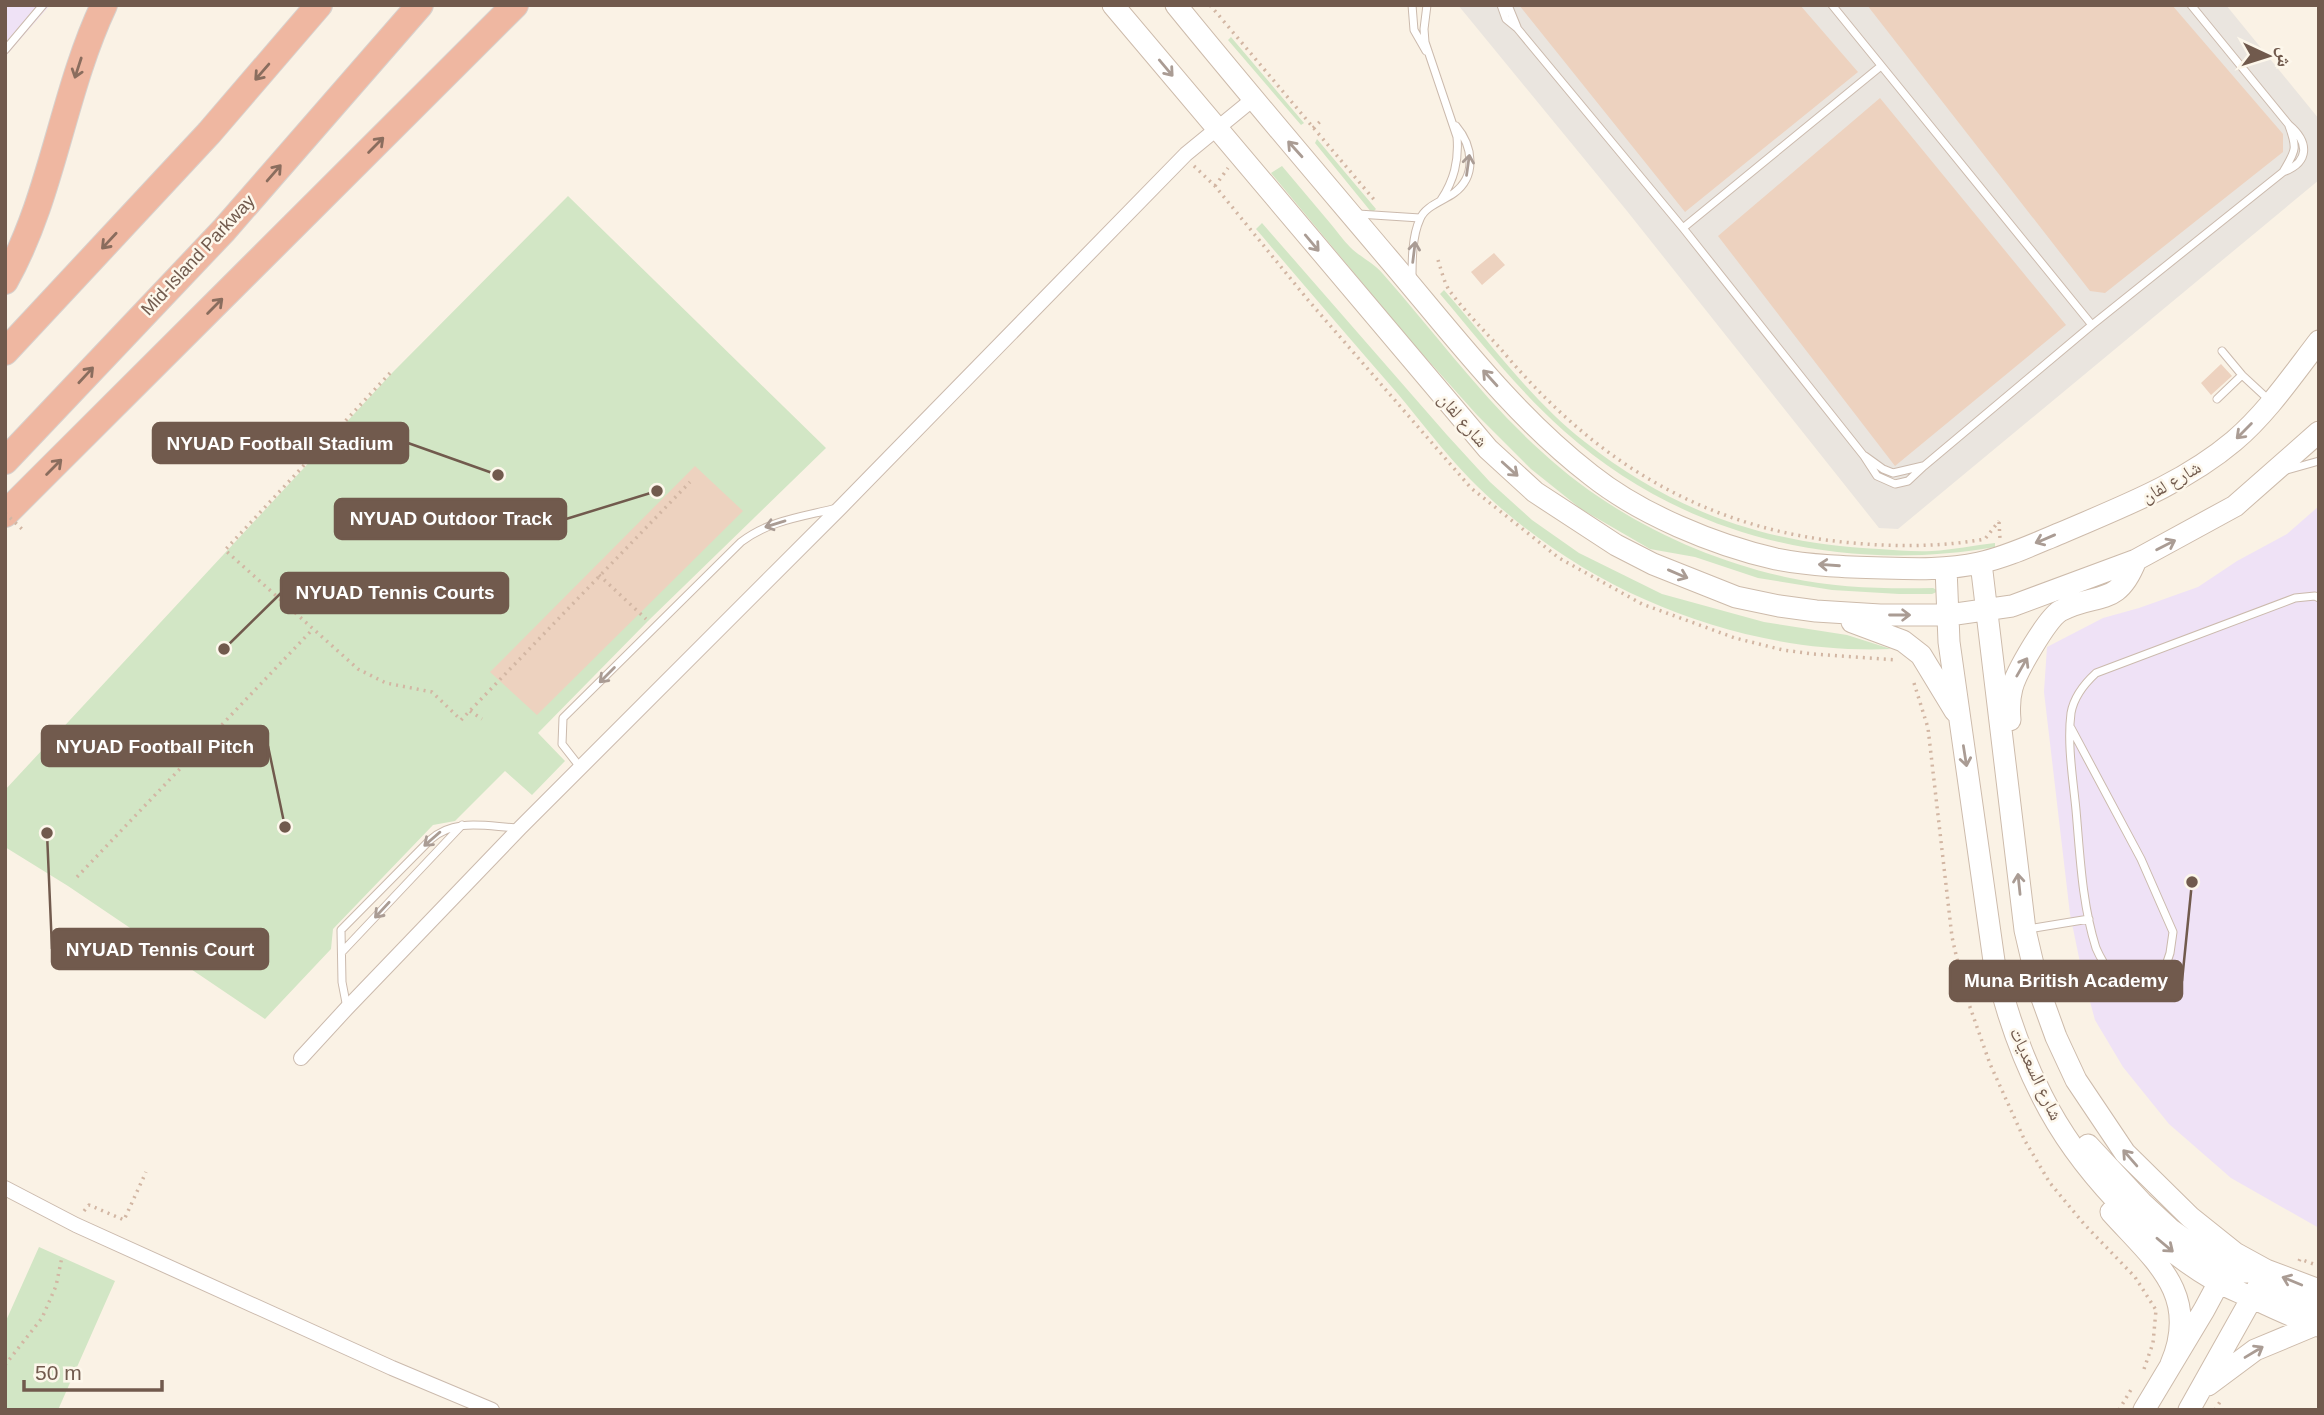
<svg xmlns="http://www.w3.org/2000/svg" width="2324" height="1415" viewBox="0 0 2324 1415" font-family="Arial,'Noto Naskh Arabic',sans-serif">
<style>
.industrial{fill:#eae5df}
.education{fill:#efe2f6}
.green{fill:#d2e6c5}
.building{fill:#edd2bf}
.lines{fill:none;stroke-linecap:round;stroke-linejoin:round}
.lane-casing{stroke:#cbbaad;stroke-width:9}
.street-casing{stroke:#cbbaad;stroke-width:16}
.secondary-casing{stroke:#cdbbab;stroke-width:23}
.highway-casing{stroke:#d7d1cd;stroke-width:28}
.path{stroke:#d2b6a3;stroke-width:3.5;stroke-dasharray:2 5;stroke-linecap:butt}
.lane{stroke:#fff;stroke-width:7}
.street{stroke:#fff;stroke-width:14}
.secondary{stroke:#fff;stroke-width:21}
.highway{stroke:#efb7a1;stroke-width:26}
.path-bridge{stroke:#d2b6a3;stroke-width:3.5;stroke-dasharray:2 5;stroke-linecap:butt}
.oneway{stroke:#8a6d5e}
.oneway2{stroke:#aa9c94}
.labels{text-anchor:middle;dominant-baseline:central;stroke-width:5;stroke-linejoin:round;paint-order:stroke}
.street-label{font-size:18px;fill:#715a4d;stroke:#fdf7eb}
.leader{fill:none;stroke:#715a4d;stroke-width:2.5}
.callout-dot{fill:#715a4d;stroke:#fdf7eb;stroke-width:2.5}
.callout{fill:#715a4d;stroke:#715a4d;stroke-width:2.5}
.callout-label{font-size:19px;text-anchor:middle;font-weight:bold;fill:#fff}
</style>
<rect width="100%" height="100%" fill="#faf2e5"/>
<path class="industrial" d="M1458 5H2226L2319 119V180L1898 529 1879 528 1627 211Z"/>
<path class="education" d="M5 5H50L5 57Z
M2319 506V1228L2231 1178 2169 1124 2123 1067 2095 1020 2082 972 2070 914 2044 692 2047 647 2103 618 2139 608 2198 587 2237 561 2287 534Z"/>
<path class="green" d="M1231 37 1304 123 1301 125 1228 40Z
M1317 139 1376 209 1372 213 1315 143Z
M1282 166C1298 185 1314 204 1330 223 1337 231 1343 240 1350 247 1360 257 1374 263 1383 274 1436 334 1483 399 1542 452 1610 515 1700 559 1790 578 1837 588 1885 589 1933 588L1939 591 1932 594H1899L1832 590 1758 578 1695 557 1650 549 1581 509 1531 469 1477 415 1409 339 1271 173Z
M568 196 826 448 648 621 538 733 565 761 532 795 505 771 455 821 433 825 333 929 331 949 265 1019 68 886 5 847V790L393 372Z
M1262 223 1447 435 1490 482 1532 520 1579 553 1662 594 1764 622 1847 635 1891 649C1737 655 1578 589 1470 479 1444 452 1422 423 1398 394 1350 339 1303 284 1256 229Z
M1444 290C1489 341 1531 400 1585 442 1674 512 1767 544 1879 549 1896 550 1914 552 1932 551 1953 550 1974 545 1995 543V547C1840 574 1683 537 1564 431 1518 390 1480 341 1440 294Z
M39 1247 115 1281 58 1410H5V1323Z"/>
<path class="building" d="M1519 5H1800L1858 72 1685 212Z
M1867 5H2172L2283 134V152L2105 293 2090 291Z
M1880 98 2066 325 1895 466 1718 236Z
M1494 253 1505 265 1482 285 1471 272Z
M2221 364 2232 376 2211 395 2201 383Z
M695 466 743 511 537 715 490 672Z"/>
<g class="lines">
<defs>
<path id="lane" d="M1412 5 1414 30 1426 51
M1427 5 1424 29 1425 42 1457 137C1459 161 1454 180 1441 200
M1501 5 1506 19 1517 28 1683 228 1864 456 1877 476 1895 484 1908 481 1924 466 2092 325 2283 172C2310 162 2309 142 2289 125L2191 5
M1508 5 1517 27
M1832 5 2092 325
M5 50 43 5
M2283 172C2295 151 2298 150 2289 126
M1358 214 1420 218
M1683 228 1881 66
M1412 279C1412 261 1412 236 1420 219 1425 206 1443 201 1454 193 1477 176 1473 146 1456 126
M2222 351 2242 375 2269 400
M2217 399 2242 375
M1865 456 1883 469 1893 473 1923 466
M2287 470 2319 461
M2071 728 2141 859 2173 932 2170 953 2163 974C2148 983 2129 988 2113 975 2107 970 2099 955 2096 948 2082 904 2080 855 2076 810 2073 779 2067 744 2071 713 2074 696 2084 684 2096 673L2295 598 2315 596 2319 598
M580 767 562 744 563 718 741 542C770 520 802 517 837 508
M2028 929 2089 919
M342 952 462 825
M347 1008 342 982 341 930 430 840C455 817 488 827 519 828"/>
<path id="street" d="M301 1058 347 1008 520 828 841 507 1186 154 1252 100
M5 1188 76 1225 392 1368 492 1410"/>
<path id="secondary" d="M1113 5 1488 449 1535 492 1616 545 1653 564 1736 597 1779 606 1816 611 1880 615H1949L2012 606 2136 560 2235 506 2319 432
M1176 5C1245 90 1316 173 1387 257 1451 332 1512 414 1591 475 1640 514 1714 545 1776 559 1811 566 1848 567 1884 568 1916 569 1947 570 1979 563 2007 557 2034 544 2061 533 2121 507 2183 484 2234 441 2267 413 2292 376 2319 341
M1981 563 2025 930 2039 990 2056 1037 2076 1080 2125 1153 2190 1217 2235 1253 2266 1270 2319 1290
M1946 568 1949 642 1994 961C2005 1008 2020 1053 2042 1096 2078 1168 2147 1241 2216 1281 2228 1288 2242 1293 2255 1299 2276 1309 2297 1319 2319 1326
M1852 622 1903 641 1921 655 1955 711
M2010 720C2009 709 2009 699 2012 688 2016 672 2047 619 2060 611 2097 591 2117 609 2136 560
M2088 1145 2142 1203 2170 1229 2226 1269 2246 1272 2266 1270
M2111 1212C2154 1260 2201 1294 2171 1364
M2265 1290 2319 1308
M2208 1385 2255 1350 2315 1325
M2144 1410 2204 1310 2225 1271
M2189 1410 2258 1287"/>
<path id="highway" d="M5 281C53 195 62 94 104 5
M5 352 209 133 319 5
M5 461 224 230 420 5
M5 514 515 5"/>
</defs>
<use href="#lane" class="lane-casing"/>
<use href="#street" class="street-casing"/>
<use href="#secondary" class="secondary-casing"/>
<use href="#highway" class="highway-casing"/>
<path class="path" d="M1210 5 1376 202
M1313 128 1323 119
M1194 166 1215 186 1308 300 1471 488 1559 558 1642 604 1735 638 1783 650 1813 654 1897 660
M1215 186 1228 168
M1438 260C1441 269 1444 282 1449 290 1465 312 1487 333 1505 354 1598 464 1707 530 1853 543 1897 547 1941 547 1985 539L1999 521
M390 373 225 550 358 669 386 683 432 692 461 720 690 482
M1999 522 2000 539
M599 575 646 619
M1914 683 1928 728 1952 937 1964 990 1990 1064 2025 1141 2050 1183 2084 1224 2135 1277 2156 1310 2158 1309
M470 711 482 719
M77 877 313 629
M84 1211 89 1205 124 1220 146 1172
M2299 1261 2300 1259 2319 1266
M5 1365 42 1318 56 1286 62 1257
M2144 1369 2153 1343 2156 1310
M2119 1410 2132 1388
M2215 1410 2221 1400"/>
<use href="#lane" class="lane"/>
<use href="#street" class="street"/>
<use href="#secondary" class="secondary"/>
<use href="#highway" class="highway"/>
<path class="path-bridge" d="M5 513 23 530"/>
</g>
<defs><path id="oneway-shaft" d="M-6 0H5M1.5-3L5.5 0L1.5 3" fill="none" stroke-width="1.6" stroke-linecap="round" stroke-linejoin="round" transform="scale(1.75)"/></defs>
<g class="oneway">
<use href="#oneway-shaft" transform="translate(78 68) rotate(108)"/>
<use href="#oneway-shaft" transform="translate(262 72) rotate(131)"/>
<use href="#oneway-shaft" transform="translate(376 145) rotate(-45)"/>
<use href="#oneway-shaft" transform="translate(274 173) rotate(-49)"/>
<use href="#oneway-shaft" transform="translate(109 241) rotate(133)"/>
<use href="#oneway-shaft" transform="translate(215 306) rotate(-45)"/>
<use href="#oneway-shaft" transform="translate(86 375) rotate(-47)"/>
<use href="#oneway-shaft" transform="translate(54 467) rotate(-45)"/>
</g>
<g class="oneway2">
<use href="#oneway-shaft" transform="translate(1166 68) rotate(50)"/>
<use href="#oneway-shaft" transform="translate(1295 149) rotate(-132)"/>
<use href="#oneway-shaft" transform="translate(1468 165) rotate(-82)"/>
<use href="#oneway-shaft" transform="translate(1312 243) rotate(50)"/>
<use href="#oneway-shaft" transform="translate(1414 252) rotate(-83)"/>
<use href="#oneway-shaft" transform="translate(1490 378) rotate(-132)"/>
<use href="#oneway-shaft" transform="translate(2244 431) rotate(135)"/>
<use href="#oneway-shaft" transform="translate(1510 469) rotate(42)"/>
<use href="#oneway-shaft" transform="translate(775 524) rotate(163)"/>
<use href="#oneway-shaft" transform="translate(2045 539) rotate(157)"/>
<use href="#oneway-shaft" transform="translate(2166 545) rotate(-27)"/>
<use href="#oneway-shaft" transform="translate(1829 565) rotate(-176)"/>
<use href="#oneway-shaft" transform="translate(1678 574) rotate(23)"/>
<use href="#oneway-shaft" transform="translate(1900 615)"/>
<use href="#oneway-shaft" transform="translate(2022 667) rotate(-60)"/>
<use href="#oneway-shaft" transform="translate(607 675) rotate(135)"/>
<use href="#oneway-shaft" transform="translate(1965 756) rotate(81)"/>
<use href="#oneway-shaft" transform="translate(432 839) rotate(139)"/>
<use href="#oneway-shaft" transform="translate(2019 884) rotate(-96)"/>
<use href="#oneway-shaft" transform="translate(382 910) rotate(133)"/>
<use href="#oneway-shaft" transform="translate(2130 1158) rotate(-131)"/>
<use href="#oneway-shaft" transform="translate(2165 1245) rotate(40)"/>
<use href="#oneway-shaft" transform="translate(2292 1281) rotate(-158)"/>
<use href="#oneway-shaft" transform="translate(2254 1352) rotate(-31)"/>
</g>
<g class="labels">
<g class="street-label">
<text transform="translate(198 255) rotate(-47)">Mid-Island Parkway</text>
<text transform="translate(1463 420) rotate(49)">شارع لفان</text>
<text transform="translate(2171 482) rotate(-30)">شارع لفان</text>
<text transform="translate(2036 1074) rotate(65)">شارع السعديات</text>
</g>
</g>
<path class="leader" d="M498 475L408 443M657 491L566 519M224 649L281 593M285 827L268 746M47 833L52 949M2192 882L2182 981"/>
<g class="callout-dot">
<circle cx="498" cy="475" r="7"/>
<circle cx="657" cy="491" r="7"/>
<circle cx="224" cy="649" r="7"/>
<circle cx="285" cy="827" r="7"/>
<circle cx="47" cy="833" r="7"/>
<circle cx="2192" cy="882" r="7"/>
</g>
<g class="callout">
<rect x="153" y="423" width="255" height="40" rx="7"/>
<rect x="335" y="499" width="231" height="40" rx="7"/>
<rect x="281" y="573" width="227" height="40" rx="7"/>
<rect x="42" y="726" width="226" height="40" rx="7"/>
<rect x="52" y="929" width="216" height="40" rx="7"/>
<rect x="1950" y="961" width="232" height="40" rx="7"/>
</g>
<g class="callout-label">
<text x="280" y="450">NYUAD Football Stadium</text>
<text x="451" y="525">NYUAD Outdoor Track</text>
<text x="395" y="599">NYUAD Tennis Courts</text>
<text x="155" y="753">NYUAD Football Pitch</text>
<text x="160" y="956">NYUAD Tennis Court</text>
<text x="2066" y="987">Muna British Academy</text>
</g>
<rect width="2324" height="1415" fill="none" stroke="#715a4d" stroke-width="14"/>
<g transform="translate(2268 56) rotate(94)" stroke="#fdf7eb" stroke-width="5" paint-order="stroke">
<path d="M0-5L12 26L0 18L-12 26Z" fill="#715a4d"/>
<text y="-10" font-size="19" font-weight="bold" text-anchor="middle" fill="#715a4d">ش</text>
</g>
<path d="M24 1380v10h138v-10" fill="none" stroke="#715a4d" stroke-width="3.5"/>
<text x="35" y="1380" font-size="21" fill="#715a4d" stroke="#fdf7eb" stroke-width="5" paint-order="stroke">50 m</text>
</svg>
